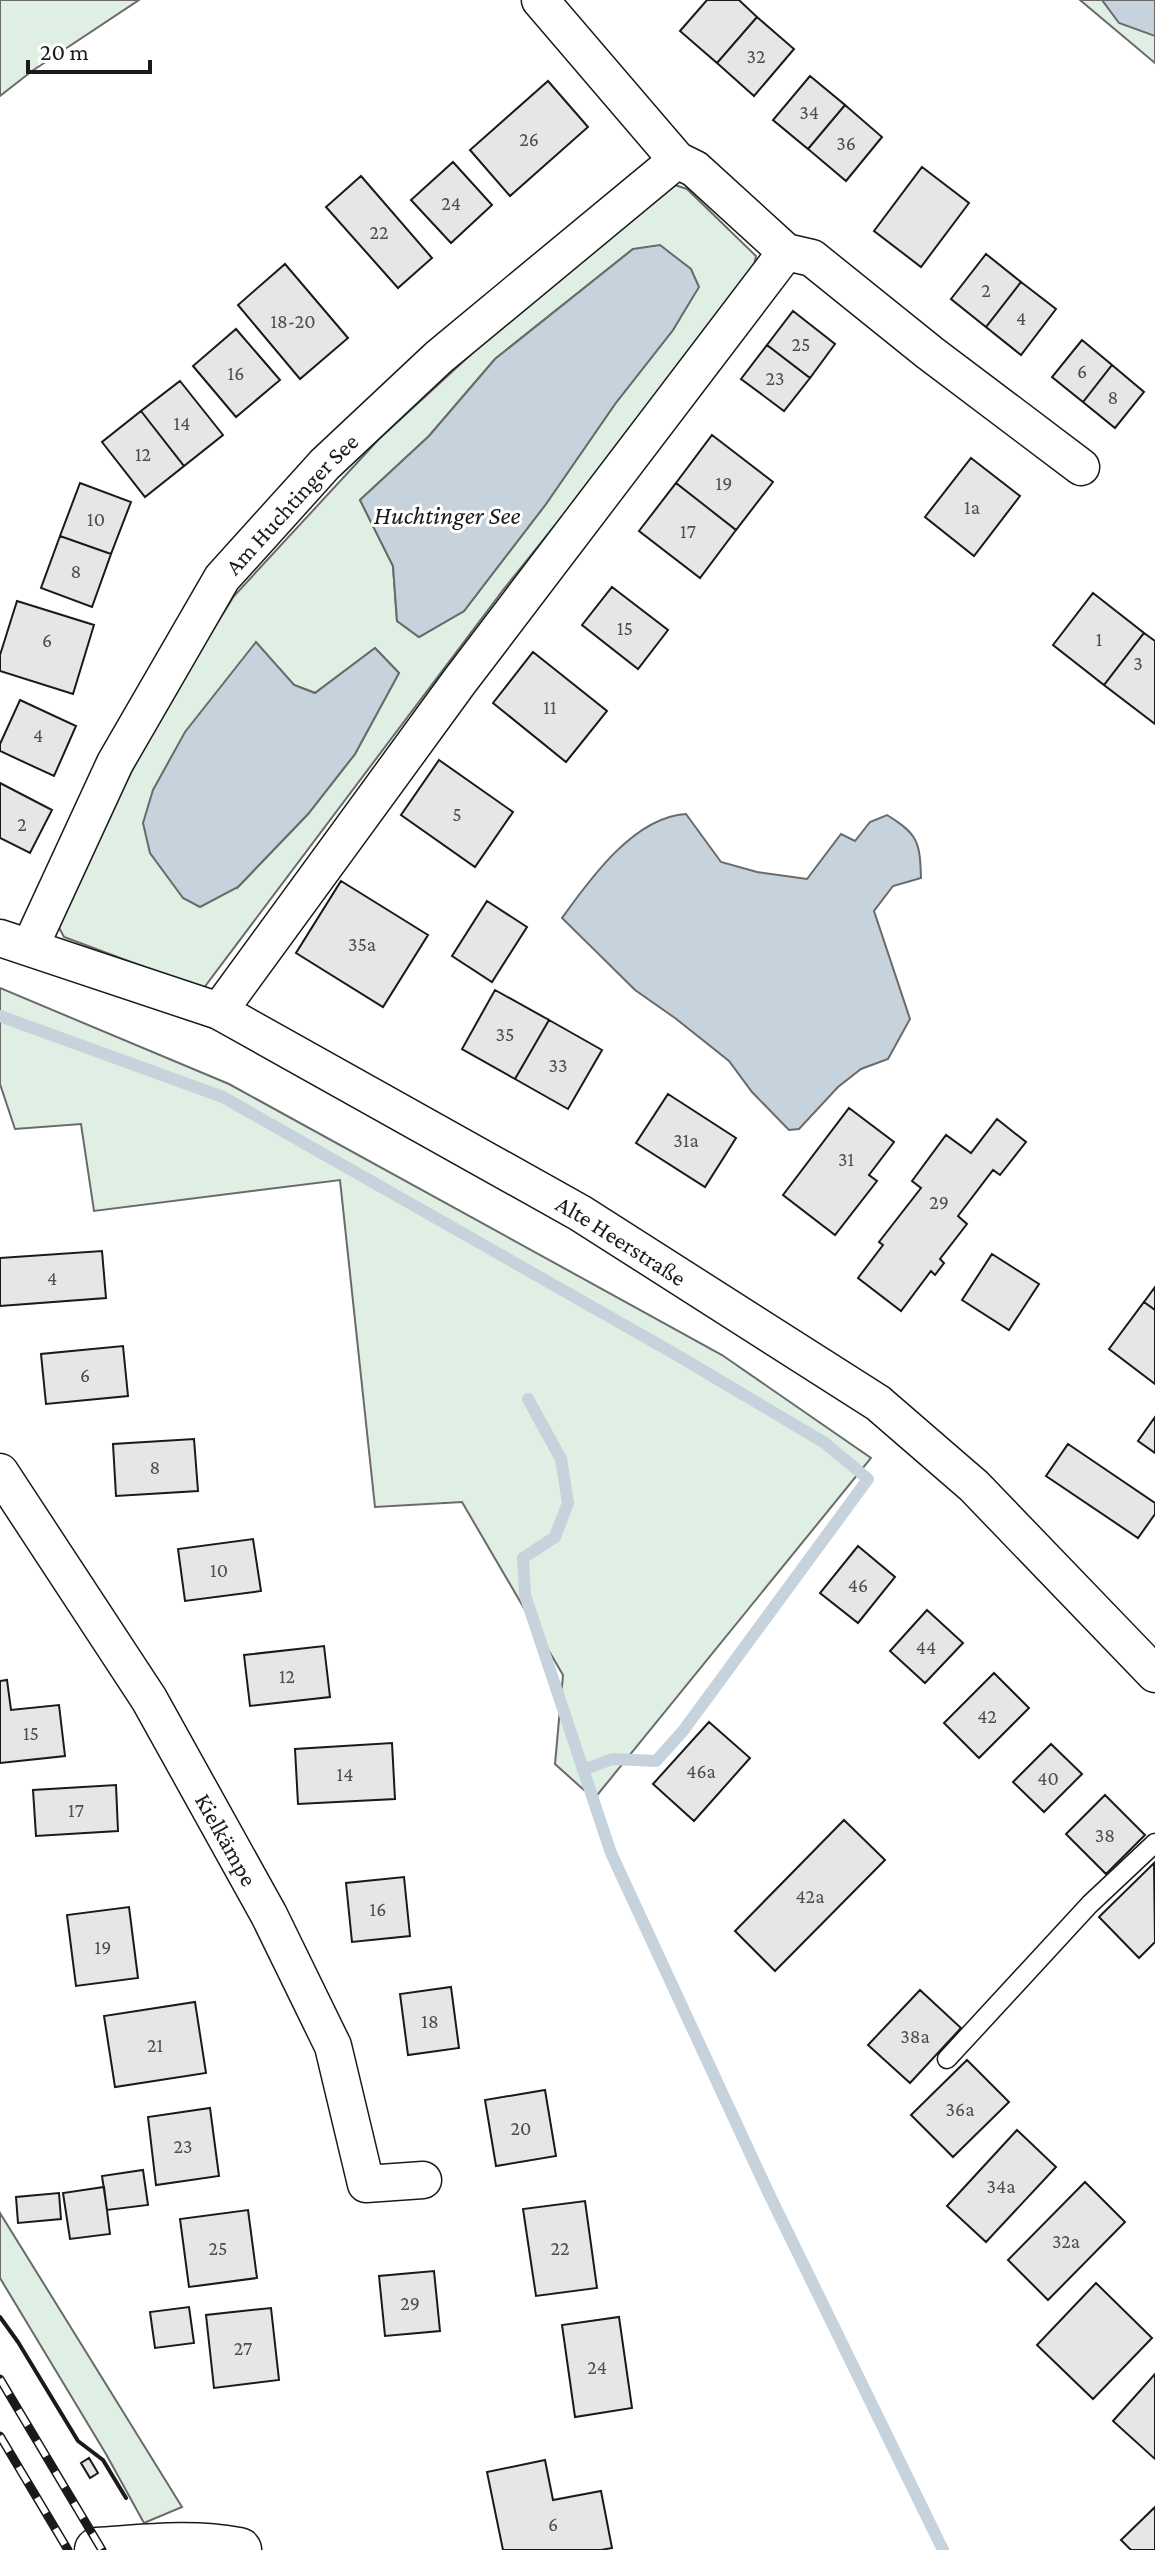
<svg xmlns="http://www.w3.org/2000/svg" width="1155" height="2550" viewBox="0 0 1155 2550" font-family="'Crimson Pro',serif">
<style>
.green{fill:#e0efe3;stroke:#6a6a6a;stroke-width:2;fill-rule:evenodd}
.water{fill:#c6d2dc;stroke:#6a6a6a;stroke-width:2}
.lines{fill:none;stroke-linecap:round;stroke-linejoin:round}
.stream{stroke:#c6d2dc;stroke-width:12}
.building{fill:#e6e6e6;stroke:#1a1a1a;stroke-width:2}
.service-casing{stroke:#1a1a1a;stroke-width:21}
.minor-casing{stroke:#1a1a1a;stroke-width:39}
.tertiary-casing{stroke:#1a1a1a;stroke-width:47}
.service{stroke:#fff;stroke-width:18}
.minor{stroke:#fff;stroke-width:36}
.tertiary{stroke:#fff;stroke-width:44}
.rail-casing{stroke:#1a1a1a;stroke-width:9}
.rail{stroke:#fff;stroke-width:6;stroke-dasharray:18;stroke-linecap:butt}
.wall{stroke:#1a1a1a;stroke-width:4}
.labels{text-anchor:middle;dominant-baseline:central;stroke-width:6;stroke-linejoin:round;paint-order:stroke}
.number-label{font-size:20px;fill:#4d4d4d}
.street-label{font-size:24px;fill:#1a1a1a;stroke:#fff}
.water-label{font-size:26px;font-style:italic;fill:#1a1a1a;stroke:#fff}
</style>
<rect width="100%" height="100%" fill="#fff"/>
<path class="green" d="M0 0H139L32 71 0 96Z
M1080 0H1155V63Z
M675 185 687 189 756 256 751 281 503 590 203 989 64 937 57 924 62 905 165 707 234 596 379 439 505 323ZM633 249 698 287 673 330 615 404 546 504 464 611 419 637 397 621 393 566 360 500 429 436 495 359ZM256 643 294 685 315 693 375 648 399 673 355 754 308 814 238 887Z
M0 988 229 1084 722 1355 871 1458 594 1799 555 1764 563 1675 462 1502 375 1507 340 1180 94 1211 81 1124 15 1129 0 1084Z
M0 2213 182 2507 144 2523 106 2454 0 2278Z"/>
<path class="water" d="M1102 0H1155V36L1119 23Z
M660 245 691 269 699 287 673 330 615 404 546 504 464 611 419 637 397 621 393 566 360 500 429 436 495 359 633 249Z
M256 642 294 685 315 693 375 648 399 673 355 754 308 814 238 887 200 907 183 898 150 853 143 823 153 790 185 732Z
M686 814 721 862 757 872 807 879 841 834 855 841 870 822 887 815C918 834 920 842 921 878L893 886 874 911 910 1019 888 1059 861 1069 838 1087 799 1129 789 1130 752 1092 729 1061 675 1018 635 990 562 918C590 879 634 817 686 814Z"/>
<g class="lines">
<path class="stream" d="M0 1016 223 1097 675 1354 825 1443 868 1479 683 1731 656 1761 612 1759 583 1770
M528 1399 561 1459 568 1503 555 1537 523 1558 525 1595 611 1853 769 2194 943 2550"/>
</g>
<path class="building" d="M707 0H739L757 17 717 63 680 31Z
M757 17 794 49 754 96 717 63Z
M810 76 845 105 808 149 773 120Z
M548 81 588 127 510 196 470 150Z
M845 105 882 137 846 181 808 149Z
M453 162 492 205 451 243 411 200Z
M922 167 969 203 921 267 874 231Z
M361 176 432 258 398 288 326 207Z
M986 254 1021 282 986 327 951 299Z
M285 264 348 338 300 379 238 305Z
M1021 282 1056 309 1021 355 986 327Z
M793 311 835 344 810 378 767 345Z
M236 329 280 380 236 417 193 366Z
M1082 340 1112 365 1083 402 1052 377Z
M767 345 810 378 784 411 741 379Z
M1112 365 1144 392 1115 428 1083 402Z
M180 381 223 435 184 466 141 411Z
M141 411 184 466 145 497 102 442Z
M712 435 773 482 736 530 676 483Z
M971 458 1020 496 974 556 925 517Z
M80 483 131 502 111 554 60 536Z
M676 483 736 530 700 578 639 531Z
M60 536 111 554 92 607 41 588Z
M612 587 668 630 638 669 582 625Z
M1093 593 1144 633 1104 685 1053 645Z
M17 601 94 625 73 694 0 671V655Z
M1144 633 1155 641V724L1104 685Z
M533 652 607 711 566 762 493 703Z
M20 700 76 726 54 776 0 751V744Z
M439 760 513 812 475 867 401 815Z
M0 783 52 810 30 853 0 838Z
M341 881 428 935 383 1007 296 953Z
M487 901 527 927 492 982 452 956Z
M495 990 549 1020 515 1079 462 1049Z
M549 1020 602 1050 568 1109 515 1079Z
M668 1094 736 1138 705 1187 636 1143Z
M849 1108 894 1142 869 1175 877 1181 835 1235 783 1195Z
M997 1119 1026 1142 1000 1175 993 1170 958 1216 967 1224 940 1259 944 1263 935 1275 931 1271 901 1311 858 1278 883 1245 879 1242 921 1188 912 1181 946 1135 971 1153Z
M102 1251 106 1298 0 1306V1258Z
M992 1254 1039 1284 1009 1330 962 1300Z
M1155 1287V1310L1144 1302Z
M1144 1302 1155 1310V1384L1109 1349Z
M123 1346 128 1396 46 1404 41 1354Z
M1155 1417V1453L1138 1441Z
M194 1439 198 1491 116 1496 113 1444Z
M1068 1444 1155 1503V1514L1138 1538 1046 1476Z
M253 1539 261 1591 185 1601 178 1549Z
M858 1546 895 1577 858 1623 820 1593Z
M927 1610 963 1643 925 1683 890 1651Z
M324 1646 330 1697 250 1706 244 1655Z
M994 1673 1029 1708 979 1758 944 1723Z
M7 1680 11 1710 59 1705 65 1756 0 1763V1681Z
M709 1722 750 1758 694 1821 653 1784Z
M392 1743 395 1799 298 1804 295 1749Z
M1051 1744 1082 1774 1044 1812 1013 1782Z
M116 1785 118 1831 36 1836 33 1790Z
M1105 1795 1145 1835 1106 1874 1066 1834Z
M844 1820 885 1860 775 1971 735 1931Z
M1154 1863 1155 1942 1139 1958 1099 1917Z
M404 1877 410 1936 352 1942 346 1883Z
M129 1907 138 1978 76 1986 67 1915Z
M451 1987 459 2048 408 2055 400 1994Z
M920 1990 961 2028 910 2083 868 2045Z
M195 2002 206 2073 115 2087 104 2016Z
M967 2060 1009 2102 953 2157 911 2115Z
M545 2090 556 2156 496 2166 485 2100Z
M210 2108 219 2176 156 2185 148 2117Z
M1017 2130 1056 2167 986 2242 947 2206Z
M143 2170 148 2205 107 2210 102 2176Z
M1085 2182 1125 2222 1048 2300 1008 2260Z
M104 2187 110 2234 70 2239 63 2193Z
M59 2193 61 2219 18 2223 16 2197Z
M585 2201 597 2288 536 2296 523 2209Z
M248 2210 257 2278 189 2287 180 2219Z
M434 2271 440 2331 385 2336 379 2276Z
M1096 2283 1152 2338 1093 2399 1037 2345Z
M189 2307 194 2343 155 2348 150 2312Z
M271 2308 279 2380 214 2388 206 2315Z
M619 2317 632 2408 575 2417 562 2325Z
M1155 2374V2459L1113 2421Z
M89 2458 98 2473 90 2478 81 2463Z
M545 2460 553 2500 601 2491 612 2548 601 2550H503L487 2472Z
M1155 2507V2550H1131L1121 2540Z"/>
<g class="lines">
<defs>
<path id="service" d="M947 2059 1090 1904 1155 1843"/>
<g id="minor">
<path d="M540 0 677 160 695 169 786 252 812 258 930 353 1081 467"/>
<path id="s1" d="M0 938 219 1011 580 1213 878 1403 974 1486 1155 1674"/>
<path id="s2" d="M30 947 115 763 222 578 325 464 439 357 677 160"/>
<path d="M219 1011 459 682 786 252"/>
<path id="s3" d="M0 1472 149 1699 269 1915 333 2046 366 2184 423 2180"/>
</g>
<path id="tertiary" d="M97 2550C144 2547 192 2541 239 2550"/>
</defs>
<use href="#service" class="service-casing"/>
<use href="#minor" class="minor-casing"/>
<use href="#tertiary" class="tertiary-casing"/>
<use href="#service" class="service"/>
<use href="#minor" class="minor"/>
<use href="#tertiary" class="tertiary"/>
<defs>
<path id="rail" d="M0 2379 102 2550
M0 2436 68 2550"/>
</defs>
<use href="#rail" class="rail-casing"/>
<use href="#rail" class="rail"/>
<path class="wall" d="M0 2317 18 2342 78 2441 103 2460 126 2498"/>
</g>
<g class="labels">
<g class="number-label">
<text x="756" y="56">32</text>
<text x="809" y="112">34</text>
<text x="529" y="139">26</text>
<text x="846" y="143">36</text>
<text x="451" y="203">24</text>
<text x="379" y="232">22</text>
<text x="986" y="290">2</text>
<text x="1021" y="318">4</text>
<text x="293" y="321">18-20</text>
<text x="801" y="344">25</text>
<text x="1082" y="371">6</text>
<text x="236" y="373">16</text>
<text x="775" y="378">23</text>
<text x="1113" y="397">8</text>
<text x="182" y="423">14</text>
<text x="143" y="454">12</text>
<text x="724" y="483">19</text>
<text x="972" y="507">1a</text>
<text x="96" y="519">10</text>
<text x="688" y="531">17</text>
<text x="76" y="571">8</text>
<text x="625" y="628">15</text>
<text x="1099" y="639">1</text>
<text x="47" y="640">6</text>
<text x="1138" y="663">3</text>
<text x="550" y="707">11</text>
<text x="38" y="735">4</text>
<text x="457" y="814">5</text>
<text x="22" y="824">2</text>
<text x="362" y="944">35a</text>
<text x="505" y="1034">35</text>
<text x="558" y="1065">33</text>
<text x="686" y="1140">31a</text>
<text x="846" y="1159">31</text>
<text x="939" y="1202">29</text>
<text x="52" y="1278">4</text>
<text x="85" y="1375">6</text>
<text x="155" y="1467">8</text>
<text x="219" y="1570">10</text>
<text x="858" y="1585">46</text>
<text x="926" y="1647">44</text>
<text x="287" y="1676">12</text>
<text x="987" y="1716">42</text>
<text x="31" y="1733">15</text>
<text x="701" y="1771">46a</text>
<text x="345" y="1774">14</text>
<text x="1048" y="1778">40</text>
<text x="76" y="1810">17</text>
<text x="1105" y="1835">38</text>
<text x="810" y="1896">42a</text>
<text x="378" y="1909">16</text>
<text x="103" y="1947">19</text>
<text x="430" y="2021">18</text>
<text x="915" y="2036">38a</text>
<text x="155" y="2045">21</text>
<text x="960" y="2109">36a</text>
<text x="521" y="2128">20</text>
<text x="183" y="2146">23</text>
<text x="1001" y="2186">34a</text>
<text x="1066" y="2241">32a</text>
<text x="218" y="2248">25</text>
<text x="560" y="2248">22</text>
<text x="410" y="2303">29</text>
<text x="243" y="2348">27</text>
<text x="597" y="2367">24</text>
<text x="553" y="2524">6</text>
</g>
<g class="street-label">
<text stroke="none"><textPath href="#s2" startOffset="518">Am Huchtinger See</textPath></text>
<text stroke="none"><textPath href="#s1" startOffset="694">Alte Heerstraße</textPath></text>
<text stroke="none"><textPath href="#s3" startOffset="432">Kielkämpe</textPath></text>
</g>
<g class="water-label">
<text x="447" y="515">Huchtinger See</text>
</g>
</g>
<path d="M28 60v12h122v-12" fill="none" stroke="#1a1a1a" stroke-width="4"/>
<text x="40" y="60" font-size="24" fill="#1a1a1a" stroke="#ffffff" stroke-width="6" paint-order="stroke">20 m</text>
</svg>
